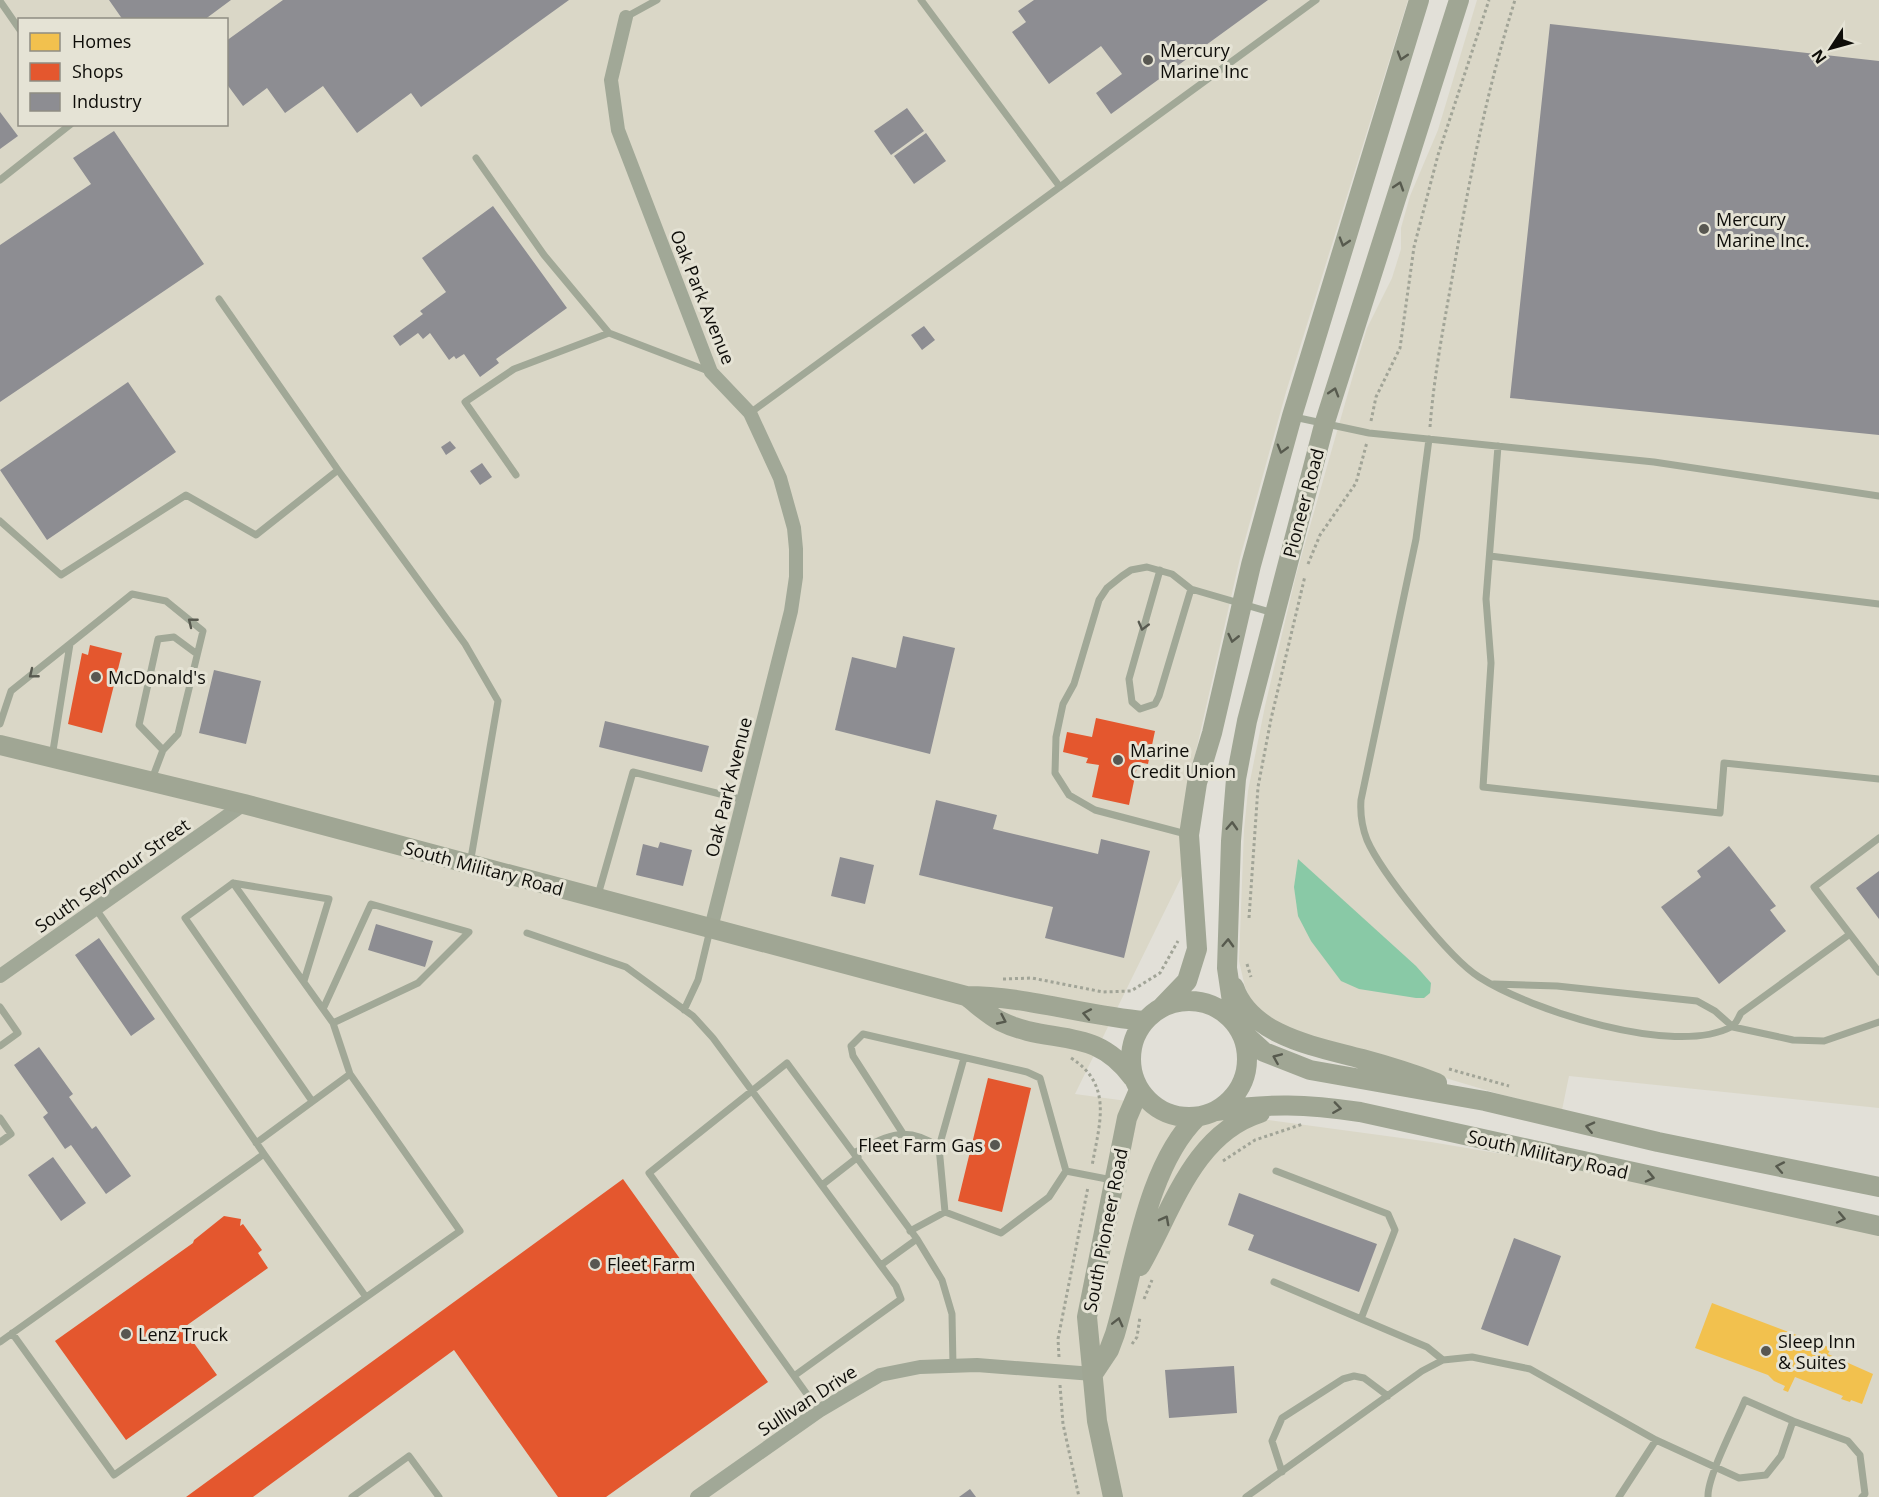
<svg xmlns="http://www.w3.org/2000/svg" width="1879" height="1497" viewBox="0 0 1879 1497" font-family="'Open Sans',sans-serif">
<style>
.built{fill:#dad7c7;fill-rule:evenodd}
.water{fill:#89c9a6}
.homes{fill:#f2c14e}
.shops{fill:#e4572e}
.industry{fill:#8d8d92}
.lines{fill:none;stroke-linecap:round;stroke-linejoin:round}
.path{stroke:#a1a497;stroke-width:3;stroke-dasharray:3 3;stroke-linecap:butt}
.service{stroke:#a1a897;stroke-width:7}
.minor{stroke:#a1a897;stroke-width:14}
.secondary{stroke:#a0a694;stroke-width:20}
.oneway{stroke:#575a4e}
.oneway2{stroke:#585a50}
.poi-dot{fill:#585751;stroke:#e5e3d5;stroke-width:2}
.labels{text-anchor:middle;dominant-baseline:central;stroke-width:6;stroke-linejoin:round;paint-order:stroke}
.poi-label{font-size:18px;fill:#0e0d09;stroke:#e5e3d5;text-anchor:start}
.street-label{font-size:18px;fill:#0e0d09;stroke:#e5e3d5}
</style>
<rect width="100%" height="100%" fill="#e2e0d8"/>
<path class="built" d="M0 0H1408L1286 392 1240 558 1191 773 1183 874 1075 1094 1431 1142 1681 1184 1879 1226V1497H0ZM20 20H226V124H20Z
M1477 0H1879V1108L1569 1076 1562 1110 1499 1094 1315 1039 1273 1021 1252 1002 1245 987 1239 961 1244 830 1248 791 1265 706 1296 575 1358 358 1367 328 1392 278 1401 249V228L1410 196 1438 130Z"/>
<path class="water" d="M1298 859 1416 966 1431 983 1430 993 1424 998H1416L1359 989 1341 981 1311 941 1298 916 1294 887Z"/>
<path class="homes" d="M1712 1303 1831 1348 1828 1354 1873 1374 1862 1404 1851 1400 1850 1402 1841 1399 1843 1396 1795 1377 1788 1392 1783 1390 1785 1386 1774 1381 1768 1375 1695 1348Z"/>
<path class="shops" d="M90 645 122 653 102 733 68 724 82 653 88 655Z
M1096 718 1155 731 1148 764 1138 762 1129 805 1092 797 1099 765 1086 763 1088 758 1063 752 1067 732 1092 737Z
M988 1078 1031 1088 1002 1212 958 1201Z
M623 1179 768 1382 606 1497H558L454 1350 253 1497H186Z
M224 1216 241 1219 240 1226 243 1224 262 1250 258 1253 268 1268 183 1328 217 1375 126 1440 55 1341 193 1243 194 1240Z"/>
<path class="industry" d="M109 0H231L204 20H123Z
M283 0H569L421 107 411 93 357 133 323 86 285 113 267 88 243 106 226 83V41Z
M1034 0H1268L1111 114 1096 93 1122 74 1101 46 1049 84 1012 32 1026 22 1018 11Z
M1550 24 1879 61V435L1510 398Z
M907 108 924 131 891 155 874 131Z
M0 112 18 136 0 149Z
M114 131 204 264 0 402V245L91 184 73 158Z
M926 133 946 161 914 184 894 156Z
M493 206 567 308 496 359 499 363 480 377 464 354 456 359 454 356 449 360 430 333 423 339 418 333 400 346 393 336 423 314 420 311 446 292 422 258Z
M924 326 935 340 922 350 911 335Z
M128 382 176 452 47 540 0 470Z
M450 441 456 448 446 455 441 447Z
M482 463 492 477 480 485 470 471Z
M903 636 955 648 930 754 835 730 852 657 896 668Z
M214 670 261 681 246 744 199 733Z
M605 721 709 746 702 772 599 747Z
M936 800 997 815 993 829 1098 854 1101 839 1150 851 1124 958 1045 938 1053 907 919 875Z
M660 842 692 850 683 886 636 875 643 844 658 848Z
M1729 846 1776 906 1770 910 1786 931 1719 984 1661 907 1701 877 1697 871Z
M840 857 874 865 865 904 831 896Z
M1879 871V919L1856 888Z
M376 924 433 941 425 967 368 950Z
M99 938 155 1019 131 1036 75 955Z
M39 1047 73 1094 69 1097 92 1129 96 1126 131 1176 106 1194 71 1145 65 1149 43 1117 48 1113 14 1065Z
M53 1157 86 1203 61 1221 28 1175Z
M1239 1193 1377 1244 1359 1292 1248 1250 1254 1235 1228 1225Z
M1514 1238 1561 1256 1528 1346 1481 1329Z
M1234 1366 1237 1413 1169 1418 1165 1370Z
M970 1489 976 1497H959Z"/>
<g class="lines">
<path class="path" d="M1371 421 1376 397 1400 348 1414 247 1438 155 1489 0
M1430 427C1434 375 1444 324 1453 273 1469 181 1487 89 1515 0
M1308 564 1320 535 1356 483 1367 442
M1249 918 1258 787 1271 719 1305 576
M1247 964 1251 977
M1003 979 1032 978 1103 992 1131 991 1160 973 1178 941
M1071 1058C1114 1085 1099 1125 1092 1166
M1449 1069 1509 1086
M1223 1161 1255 1140 1303 1124
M1144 1299 1152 1280
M1132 1344 1137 1337 1140 1317
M1059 1357 1058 1339 1088 1187
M1060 1385 1063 1424 1079 1497"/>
<path class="service" d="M921 0 1060 187
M0 1 20 30
M626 17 657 0
M476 158 544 255 609 333
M0 180 71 124
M219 299 338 470
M750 413 1316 0
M1294 417 1369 433 1654 462 1879 496
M1429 439 1416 539 1361 800C1360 814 1362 827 1367 840 1381 872 1449 958 1479 977 1530 1010 1674 1057 1731 1027 1736 1025 1738 1018 1741 1013L1850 934
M1498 446 1486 599 1491 663 1483 787 1720 813 1724 763 1879 779
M516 475 465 402 514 369 609 333 711 372
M0 521 61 575 186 495 256 535 338 470 465 644 498 701 470 864
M1490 556 1879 604
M1160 570 1129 679 1132 702 1140 709 1155 704 1159 696 1191 589
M0 724 11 691 132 594 166 601 203 631 178 734 163 750 152 779
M163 750 139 725 158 639 174 637 197 654
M52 757 70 644
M1186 834 1095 810 1069 795 1055 773 1056 737 1063 704 1074 684 1099 600 1107 588 1122 576 1131 570 1147 567 1172 574 1191 589 1273 613
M1879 838 1814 887 1879 972
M233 883 329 899 304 981
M598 895 633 772 744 800
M527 933 626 967 693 1016 713 1038 896 1286 901 1299 794 1376
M1494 984 1557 986 1697 1001 1715 1011 1733 1027 1793 1040 1824 1041 1879 1022
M0 1007 18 1033 0 1046
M323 1009 371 904 469 932 418 983 333 1023
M684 1010 698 980 710 930
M312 1101 185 918 233 883 333 1023 350 1074
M0 1118 11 1134 0 1142
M902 1132 853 1056 851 1046 863 1034 1027 1072 1040 1078 1066 1171
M939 1147 964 1058
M854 1153C887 1136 905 1124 939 1147L945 1212
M264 1154 366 1297
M1276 1171 1388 1214 1395 1230 1361 1319
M822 1185 858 1157
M910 1231 945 1212 1001 1233 1049 1197 1066 1171 1112 1180
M881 1265 917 1239
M1274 1282 1427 1347 1443 1360
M12 1333 114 1475 460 1231 350 1074 256 1143
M0 1342 264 1154 96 909
M819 1411 649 1173 787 1063 917 1239 942 1280 952 1314 953 1366
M1793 1421 1848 1441 1860 1455 1865 1494 1862 1497
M1282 1472 1272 1441 1282 1418 1343 1379 1354 1376 1364 1378 1388 1396
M352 1497 409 1456 439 1497
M1246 1497 1422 1371 1443 1360 1472 1357 1530 1369 1656 1440 1739 1478 1766 1475 1781 1456 1793 1421 1745 1400C1736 1422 1707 1477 1708 1497
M1619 1497 1656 1440"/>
<path class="minor" d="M626 17 611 80 618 130 711 372 750 413 780 478 794 528 796 549V577L791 611 711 928
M0 976 244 804
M697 1497 819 1411 880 1375 920 1367 977 1365 1093 1374"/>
<path class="secondary" d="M0 745 244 804 966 996C1026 996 1085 1016 1145 1021
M1234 987C1251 1037 1319 1047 1362 1059 1388 1066 1413 1074 1437 1083
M966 996C977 1004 987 1014 1000 1021 1050 1046 1094 1024 1133 1078
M1131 1059a58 58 0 1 1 116 0a58 58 0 1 1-116 0Z
M1162 1007 1187 981 1197 949 1189 835 1197 783 1212 733 1251 565 1292 416 1419 0
M1235 1022 1227 968 1231 841 1236 779 1247 721 1324 425 1459 0
M1242 1032 1264 1052 1310 1070 1485 1101 1658 1142 1879 1187
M1216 1111C1270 1103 1306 1104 1360 1112L1879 1226
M1140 1266C1172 1211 1193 1134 1260 1113
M1093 1374 1109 1350 1115 1334C1135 1267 1146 1167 1197 1117
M1113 1497 1097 1421 1087 1317 1127 1118 1139 1090"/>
</g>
<defs><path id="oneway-chevron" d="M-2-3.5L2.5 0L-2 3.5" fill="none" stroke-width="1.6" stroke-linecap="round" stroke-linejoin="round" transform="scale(1.5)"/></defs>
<g class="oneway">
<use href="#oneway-chevron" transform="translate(1402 56) rotate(107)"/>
<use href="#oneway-chevron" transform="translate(1399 186) rotate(-72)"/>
<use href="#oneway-chevron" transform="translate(1344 242) rotate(107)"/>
<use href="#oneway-chevron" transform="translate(1334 392) rotate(-73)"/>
<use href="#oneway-chevron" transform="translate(1282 449) rotate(106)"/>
<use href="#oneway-chevron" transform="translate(1233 638) rotate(103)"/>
<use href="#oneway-chevron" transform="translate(1232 826) rotate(-87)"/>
<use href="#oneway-chevron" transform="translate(1228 943) rotate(-88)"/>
<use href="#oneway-chevron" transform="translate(1087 1014) rotate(-169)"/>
<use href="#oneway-chevron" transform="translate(1002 1020) rotate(25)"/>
<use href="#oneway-chevron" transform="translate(1277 1058) rotate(-157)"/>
<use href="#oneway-chevron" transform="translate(1337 1108) rotate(8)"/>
<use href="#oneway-chevron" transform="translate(1590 1127) rotate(-167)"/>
<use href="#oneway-chevron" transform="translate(1780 1167) rotate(-169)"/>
<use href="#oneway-chevron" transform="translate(1650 1177) rotate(13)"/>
<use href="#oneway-chevron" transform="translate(1841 1218) rotate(12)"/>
<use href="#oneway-chevron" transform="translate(1165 1220) rotate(-62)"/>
<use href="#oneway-chevron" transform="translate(1118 1322) rotate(-76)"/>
</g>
<g class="oneway2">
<use href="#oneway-chevron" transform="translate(192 622) rotate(-141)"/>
<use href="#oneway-chevron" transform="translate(1143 626) rotate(105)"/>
<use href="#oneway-chevron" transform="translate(33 674) rotate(141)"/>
</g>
<g class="poi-dot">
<circle cx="1148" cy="60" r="6"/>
<circle cx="1704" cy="229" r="6"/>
<circle cx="96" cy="677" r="6"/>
<circle cx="1118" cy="760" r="6"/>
<circle cx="995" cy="1145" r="6"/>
<circle cx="595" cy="1264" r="6"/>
<circle cx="126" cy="1334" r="6"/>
<circle cx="1766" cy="1351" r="6"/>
</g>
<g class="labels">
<g class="poi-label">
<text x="1160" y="50">Mercury<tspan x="1160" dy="21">Marine Inc</tspan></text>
<text x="1716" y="219">Mercury<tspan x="1716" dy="21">Marine Inc.</tspan></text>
<text x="108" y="677">McDonald's</text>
<text x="1130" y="750">Marine<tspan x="1130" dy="21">Credit Union</tspan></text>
<text x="983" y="1145" text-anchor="end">Fleet Farm Gas</text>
<text x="607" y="1264">Fleet Farm</text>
<text x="138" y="1334">Lenz Truck</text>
<text x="1778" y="1341">Sleep Inn<tspan x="1778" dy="21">&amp; Suites</tspan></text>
</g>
<g class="street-label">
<text transform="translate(703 297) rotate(68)">Oak Park Avenue</text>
<text transform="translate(1303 503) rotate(-75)">Pioneer Road</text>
<text transform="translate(728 787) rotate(-76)">Oak Park Avenue</text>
<text transform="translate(484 868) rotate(15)">South Military Road</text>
<text transform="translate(112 875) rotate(-35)">South Seymour Street</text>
<text transform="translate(1548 1154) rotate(13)">South Military Road</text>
<text transform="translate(1105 1230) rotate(-79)">South Pioneer Road</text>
<text transform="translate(807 1400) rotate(-33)">Sullivan Drive</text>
</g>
</g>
<rect x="18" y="18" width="210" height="108" fill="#e5e3d5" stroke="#8f8d83" stroke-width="1.5"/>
<rect x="30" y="33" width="30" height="18" fill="#f2c14e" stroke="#8f8d83" stroke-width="1.5"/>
<text x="72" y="48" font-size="18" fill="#0e0d09">Homes</text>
<rect x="30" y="63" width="30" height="18" fill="#e4572e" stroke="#8f8d83" stroke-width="1.5"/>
<text x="72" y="78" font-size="18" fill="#0e0d09">Shops</text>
<rect x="30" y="93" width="30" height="18" fill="#8d8d92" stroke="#8f8d83" stroke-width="1.5"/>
<text x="72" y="108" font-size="18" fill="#0e0d09">Industry</text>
<g transform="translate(1831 48) rotate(234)" stroke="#e5e3d5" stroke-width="4.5" paint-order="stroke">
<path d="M0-4.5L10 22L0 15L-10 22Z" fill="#0e0d09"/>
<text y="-9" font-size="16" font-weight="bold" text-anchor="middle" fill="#0e0d09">N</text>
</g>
</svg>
